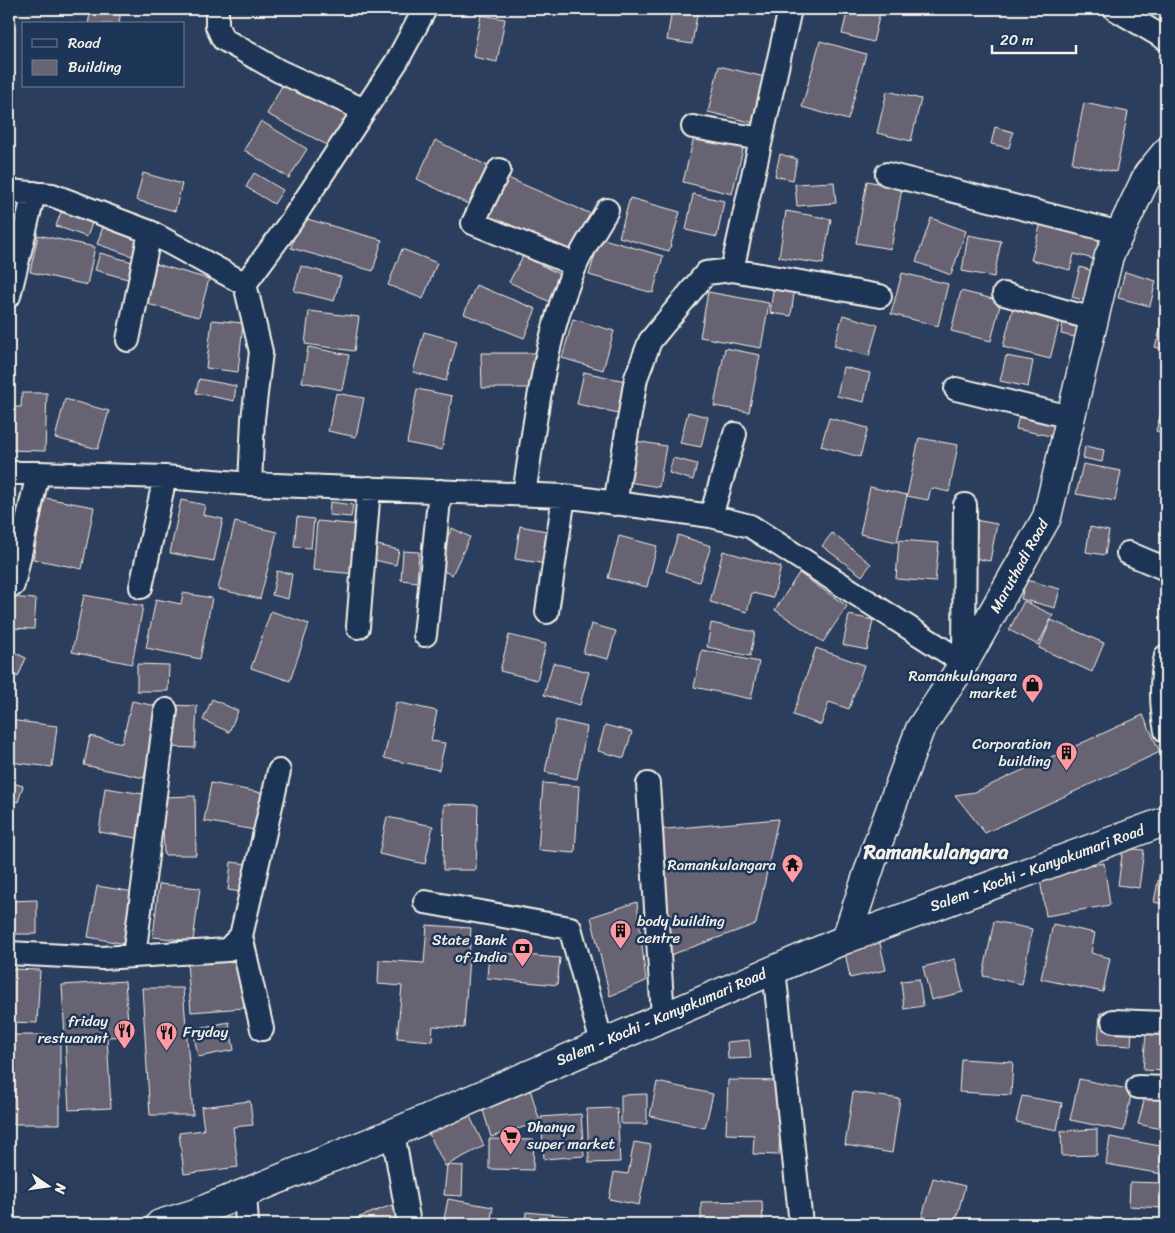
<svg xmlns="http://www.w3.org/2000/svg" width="1175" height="1233" viewBox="0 0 1175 1233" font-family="Sriracha,sans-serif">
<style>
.building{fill:#686473;stroke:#f4f1e8}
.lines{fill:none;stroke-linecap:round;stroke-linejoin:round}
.street-casing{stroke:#f4f1e8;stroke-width:26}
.secondary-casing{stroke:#f4f1e8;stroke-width:31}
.primary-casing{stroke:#f4f1e8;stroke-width:31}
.street{stroke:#1d3557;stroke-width:22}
.secondary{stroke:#1d3557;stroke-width:28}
.primary{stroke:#1d3557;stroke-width:28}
.labels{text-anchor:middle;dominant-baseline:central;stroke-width:5;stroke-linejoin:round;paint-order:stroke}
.street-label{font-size:15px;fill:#f4f1e8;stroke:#1d3557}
.poi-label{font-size:15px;fill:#f4f1e8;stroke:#1d3557;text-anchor:end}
.district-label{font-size:20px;font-weight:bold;fill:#f4f1e8;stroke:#1d3557}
</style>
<rect width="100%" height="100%" fill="#2c3e5d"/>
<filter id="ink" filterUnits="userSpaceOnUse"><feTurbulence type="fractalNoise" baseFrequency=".02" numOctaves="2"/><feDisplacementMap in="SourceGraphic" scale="10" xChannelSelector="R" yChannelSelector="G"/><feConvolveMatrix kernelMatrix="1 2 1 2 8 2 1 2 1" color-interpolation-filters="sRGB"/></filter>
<g filter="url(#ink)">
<path class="building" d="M91 9H121L119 24H88Z
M672 9H698L692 44 667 40Z
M848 9H862L880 13 873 42 842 34Z
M481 15 505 19 497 62 473 57Z
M820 41 866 54 848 120 802 107Z
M719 66 765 77 754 123 708 112Z
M286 78 349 110 331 147 267 114Z
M887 91 921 99 911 141 877 133Z
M1084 103 1128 112 1116 172 1072 163Z
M261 121 307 149 289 178 244 150Z
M995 127 1013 132 1009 148 991 144Z
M696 129 745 141 732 194 683 182Z
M435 140 494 169 476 208 417 179Z
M780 154 797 159 793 180 775 176Z
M143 173 182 184 175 211 136 200Z
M254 173 283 190 274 204 246 187Z
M501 175 596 216 579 256 484 215Z
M867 181 902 188 891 249 856 243Z
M834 182 836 203 797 206 795 184Z
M693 194 724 201 717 237 686 230Z
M630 198 680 212 669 251 619 237Z
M786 211 831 219 823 264 779 257Z
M61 212 92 223 87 237 56 226Z
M300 217 382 240 373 271 291 248Z
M931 218 966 231 951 275 916 262Z
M1041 223 1100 239 1094 259 1074 254 1070 270 1031 260Z
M104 224 142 238 135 257 97 244Z
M38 235 95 247 87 285 30 272Z
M968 235 1001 241 994 277 962 271Z
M600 238 663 256 653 293 589 275Z
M402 249 437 263 423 299 388 285Z
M100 253 136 263 131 280 95 270Z
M523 256 563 276 550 302 509 282Z
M156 264 209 279 199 317 147 304Z
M301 266 341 277 334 301 294 291Z
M1080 267 1099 273 1090 302 1072 297Z
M1125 272 1156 281 1150 306 1118 298Z
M902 273 948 284 938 326 891 314Z
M774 283 795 286 791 316 770 313Z
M476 285 536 309 524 338 464 314Z
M961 291 1001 301 991 341 951 331Z
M708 292 769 303 761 348 700 337Z
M1015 299 1062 312 1050 359 1003 347Z
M309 311 359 317 354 351 305 344Z
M1065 311 1079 314 1075 337 1061 334Z
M1166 311V350L1155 347Z
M843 315 878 325 869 356 834 346Z
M573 319 614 331 603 370 562 358Z
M212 320 243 323 238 372 206 368Z
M424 332 457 341 446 381 413 372Z
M308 347 349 355 342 390 302 382Z
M725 348 760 355 749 412 714 406Z
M481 353H537V388H482Z
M1006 356 1033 361 1028 387 1000 381Z
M843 367 870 373 864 402 837 396Z
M584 372 630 382 623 414 577 404Z
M199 379 236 386 234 401 196 393Z
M417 389 452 396 442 450 407 443Z
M22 393H47L45 451 9 450V407H21Z
M336 393 364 398 356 437 328 431Z
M1166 394V434L1156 431Z
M1023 396 1067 404 1060 438 1016 429Z
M65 399 109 411 98 449 55 438Z
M688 412 708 417 701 447 680 443Z
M829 418 868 428 860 457 821 446Z
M919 438 958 445 949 492 931 488 928 500 907 496Z
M629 440 666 446 659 487 623 481Z
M1085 446 1104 450 1102 462 1083 458Z
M673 458 697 464 693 480 669 473Z
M1083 464 1121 471 1115 501 1076 494Z
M870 487 907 495 897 542 860 534Z
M45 498 94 507 82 569 33 559Z
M181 500 205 505 203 515 223 519 214 561 170 553Z
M330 502 353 505 351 517 329 515Z
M297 517 314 519 311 548 294 547Z
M958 517 997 524 990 561 952 554Z
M317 521 360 525 356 574 313 570Z
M235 522 277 532 260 599 218 589Z
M520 526 552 532 546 564 515 559Z
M1090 527 1109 531 1105 555 1086 552Z
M452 528 470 537 452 575 433 566Z
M832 533 871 564 862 576 822 546Z
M678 535 711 546 699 582 666 571Z
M619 536 657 546 647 587 608 578Z
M899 540 939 543 935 582 896 579Z
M369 543 399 550 396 565 366 558Z
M403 551 419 552 417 582 401 580Z
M723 551 781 567 773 598 752 593 747 612 710 602Z
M277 571 292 574 288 599 272 595Z
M799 573 847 606 823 642 775 610Z
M1026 580 1060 589 1055 608 1021 599Z
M183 593 212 598 200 659 146 648 156 599 181 604Z
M84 595 143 606 132 664 72 652Z
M9 597 36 599 34 629 9 628Z
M1024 601 1053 615 1038 645 1009 630Z
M271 611 309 624 290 681 251 668Z
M849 615 873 620 867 650 843 645Z
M1051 620 1104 643 1092 672 1039 648Z
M711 623 755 632 750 656 707 647Z
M591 624 616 631 608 659 583 653Z
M509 635 546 644 537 680 500 671Z
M816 648 864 665 849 709 829 702 821 725 793 715Z
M9 650 26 658 18 677 9 672Z
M702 650 759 662 751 699 694 687Z
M553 663 589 672 580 705 544 695Z
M137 664 169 665 168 691H137Z
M212 699 238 711 229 732 203 720Z
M132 701 160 707 144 778 84 765 90 736 122 743Z
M396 702 437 711 431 741 445 743 439 770 384 758Z
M171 705 197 706 195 748 169 747Z
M1143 715 1160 752 985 833 955 795 975 792Z
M9 720 57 726 52 767 9 762Z
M556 720 587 727 577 779 545 772Z
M605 725 632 732 624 758 598 751Z
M9 782 23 786 18 802 9 799Z
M211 783 273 795 266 832 204 821Z
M543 783 579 786 575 853 538 850Z
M105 788 144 794 137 838 99 832Z
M195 796 196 855H164L162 797Z
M444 804 478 805 476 870H443Z
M387 817 433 826 425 864 379 854Z
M778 819 756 924 665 957 645 831Z
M1123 848 1144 850 1139 888 1118 885Z
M231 862 258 865 254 894 228 890Z
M1104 863 1110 905 1046 916 1039 873Z
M1161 866 1166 867V905L1154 902Z
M9 874 10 901 37 900V934H9Z
M159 884 200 888 193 941 153 937Z
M97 886 134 892 125 944 88 937Z
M637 902 646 981 610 996 591 917Z
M994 921 1032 929 1022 984 983 976Z
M1053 924 1095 933 1091 953 1110 958 1103 992 1041 979Z
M427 925 471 928 464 1028 433 1026 432 1041 397 1038 402 986 378 984 379 960 424 963Z
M879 939 886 970 850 978 844 947Z
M489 952 560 958 557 985 487 978Z
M240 958 244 1008 191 1012 187 962Z
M955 959 963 992 931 1000 923 967Z
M9 969 40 970 37 1023 9 1022Z
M919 979 923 1006 904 1009 901 981Z
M125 981 129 1036 107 1037 111 1108 69 1110 62 985Z
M142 988H183L193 1115H150Z
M1148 1010 1166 1012V1071L1143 1070Z
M1100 1013 1133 1014 1131 1046 1098 1044Z
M229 1022 234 1050 198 1057 193 1029Z
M9 1035H60V1124H9Z
M749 1040 751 1058 728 1059 727 1042Z
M961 1059 1013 1062 1011 1095 959 1092Z
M1079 1079 1132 1090 1124 1131 1070 1120Z
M728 1080 781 1081 779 1155 753 1154 754 1135 726 1134Z
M657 1082 713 1094 705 1128 650 1116Z
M530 1089 540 1122 491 1137 481 1103Z
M853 1092 900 1099 892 1153 845 1145Z
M1146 1093 1166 1097V1130L1138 1124Z
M647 1094V1124H621V1095Z
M1022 1096 1062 1103 1057 1130 1016 1122Z
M250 1101 253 1125 233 1127 238 1167 184 1174 179 1133 204 1130 201 1107Z
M465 1106 484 1146 445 1166 425 1126Z
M617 1108 620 1162 589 1163 587 1109Z
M581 1114 584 1156 544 1159 541 1117Z
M1097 1129V1155L1062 1156 1061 1131Z
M1110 1137 1166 1147 1162 1174 1106 1164Z
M489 1139 534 1140 533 1170 489 1169Z
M634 1142 651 1145 639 1205 609 1199 614 1172 628 1174Z
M447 1165 463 1166 462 1196 444 1195Z
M933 1178 965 1186 955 1224H920Z
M1130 1182 1164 1183 1163 1208 1129 1206Z
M448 1199 493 1207 490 1224H443Z
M762 1201 763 1224H701V1202Z
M400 1202 396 1224H341Z
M526 1212 569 1216V1224H525Z
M1089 1216 1118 1222V1224H1087Z
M1134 1217 1166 1223V1224H1133Z"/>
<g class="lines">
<defs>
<path id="street" d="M217 9V26L223 39 279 71 364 110
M1115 9 1166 39
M693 127 761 139
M499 170 473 223 576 265
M887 174 1120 233
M9 191 52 195 150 232 245 284 261 352 253 419 250 484
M732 270 790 9
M245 284 292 220 397 61 425 9
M1004 294 1093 319
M9 296 34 193
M128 340 150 232
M956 389 1070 417
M9 473H38
M524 494C536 417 544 339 575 267 583 247 597 228 607 210
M615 504 636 378 650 341 706 273 732 270 880 296
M711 516 735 434
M1128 553 1166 569
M13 585 38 473 165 477 250 484 564 496 711 516 750 526 964 663
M141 587 165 477
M547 612 564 496
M358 627 369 488
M425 635 440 491
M1166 656C1160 682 1161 706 1166 731
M964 663 965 505
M648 784 663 1017
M425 902 570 928 602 1043
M241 936 262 1029
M9 953 102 958 227 950 241 936 279 771
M134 956 166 710
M774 969 801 1224
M1113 1021 1166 1023
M1138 1087 1166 1088
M393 1133 409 1224
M245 1193 247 1224"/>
<path id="secondary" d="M846 939 877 846 920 729 964 663 1047 517 1109 256 1148 174 1166 152"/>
<path id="primary" d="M160 1224 193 1214 393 1133 846 939 1166 821"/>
</defs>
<use href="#street" class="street-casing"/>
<use href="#secondary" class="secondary-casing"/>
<use href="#primary" class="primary-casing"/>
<use href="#street" class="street"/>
<use href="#secondary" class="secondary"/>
<use href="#primary" class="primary"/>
</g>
</g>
<defs>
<symbol id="shop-pin" viewBox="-11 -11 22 30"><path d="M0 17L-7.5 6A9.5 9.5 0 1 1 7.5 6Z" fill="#ff9aa2" stroke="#1d3557"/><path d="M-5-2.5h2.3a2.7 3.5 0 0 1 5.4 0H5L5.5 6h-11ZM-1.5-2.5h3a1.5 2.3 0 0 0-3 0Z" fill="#111"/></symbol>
<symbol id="building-pin" viewBox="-11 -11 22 30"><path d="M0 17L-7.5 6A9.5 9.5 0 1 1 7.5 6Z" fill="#ff9aa2" stroke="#1d3557"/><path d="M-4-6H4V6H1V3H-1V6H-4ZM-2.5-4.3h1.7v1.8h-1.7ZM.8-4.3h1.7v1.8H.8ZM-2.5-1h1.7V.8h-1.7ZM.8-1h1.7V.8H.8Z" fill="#111"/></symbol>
<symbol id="temple-pin" viewBox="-11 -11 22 30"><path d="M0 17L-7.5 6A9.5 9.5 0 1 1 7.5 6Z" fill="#ff9aa2" stroke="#1d3557"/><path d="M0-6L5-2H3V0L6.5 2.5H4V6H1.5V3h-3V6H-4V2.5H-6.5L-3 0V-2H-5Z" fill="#111"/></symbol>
<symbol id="bank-pin" viewBox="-11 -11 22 30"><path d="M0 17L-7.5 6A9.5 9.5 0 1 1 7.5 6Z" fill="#ff9aa2" stroke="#1d3557"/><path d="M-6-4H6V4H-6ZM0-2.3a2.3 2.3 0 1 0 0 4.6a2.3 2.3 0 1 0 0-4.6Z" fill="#111"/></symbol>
<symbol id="restaurant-pin" viewBox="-11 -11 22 30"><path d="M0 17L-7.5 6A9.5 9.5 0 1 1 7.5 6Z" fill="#ff9aa2" stroke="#1d3557"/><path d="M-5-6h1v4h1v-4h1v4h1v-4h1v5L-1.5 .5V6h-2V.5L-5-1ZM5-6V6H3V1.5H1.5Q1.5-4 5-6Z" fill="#111"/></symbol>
<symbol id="supermarket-pin" viewBox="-11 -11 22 30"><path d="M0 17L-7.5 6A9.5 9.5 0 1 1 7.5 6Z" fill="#ff9aa2" stroke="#1d3557"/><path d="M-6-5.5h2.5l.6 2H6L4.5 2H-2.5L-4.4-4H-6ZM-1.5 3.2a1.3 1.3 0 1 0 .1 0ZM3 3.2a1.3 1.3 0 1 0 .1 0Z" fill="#111"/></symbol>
</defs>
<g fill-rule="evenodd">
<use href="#shop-pin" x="1020" y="672" width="25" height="34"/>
<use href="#building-pin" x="1054" y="740" width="25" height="34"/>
<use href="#temple-pin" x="780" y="852" width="25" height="34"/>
<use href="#building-pin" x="608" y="918" width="25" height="34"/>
<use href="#bank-pin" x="510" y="936" width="25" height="34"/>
<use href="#restaurant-pin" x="112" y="1018" width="25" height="34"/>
<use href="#restaurant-pin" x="154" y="1020" width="25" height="34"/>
<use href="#supermarket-pin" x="498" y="1124" width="25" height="34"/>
</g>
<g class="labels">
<g class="street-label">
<text transform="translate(1019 566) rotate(-61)">Maruthadi Road</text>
<text transform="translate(1037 868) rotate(-20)">Salem - Kochi - Kanyakumari Road</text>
<text transform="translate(661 1017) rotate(-23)">Salem - Kochi - Kanyakumari Road</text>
</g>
<g class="poi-label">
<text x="1017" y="676">Ramankulangara<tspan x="1017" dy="17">market</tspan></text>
<text x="1051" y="744">Corporation<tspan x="1051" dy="17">building</tspan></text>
<text x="776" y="865">Ramankulangara</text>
<text x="637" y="921" text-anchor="start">body building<tspan x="637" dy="17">centre</tspan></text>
<text x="507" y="940">State Bank<tspan x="507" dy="17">of India</tspan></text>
<text x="108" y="1021">friday<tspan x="108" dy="17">restuarant</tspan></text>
<text x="183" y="1032" text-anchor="start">Fryday</text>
<text x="527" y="1127" text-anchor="start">Dhanya<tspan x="527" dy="17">super market</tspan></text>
</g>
<g class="district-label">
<text x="936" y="852">Ramankulangara</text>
</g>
</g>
<rect width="1175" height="1233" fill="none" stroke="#1d3557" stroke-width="30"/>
<rect x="15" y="15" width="1145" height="1203" fill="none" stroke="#f4f1e8" stroke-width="2" filter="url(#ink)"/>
<rect x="22" y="22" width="162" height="65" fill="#1d3557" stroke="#738091"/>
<rect x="32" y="39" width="25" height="8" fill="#1d3557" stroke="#738091"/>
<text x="68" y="48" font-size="15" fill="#f4f1e8">Road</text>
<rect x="32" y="60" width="25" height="15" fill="#686473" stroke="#738091"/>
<text x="68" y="72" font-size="15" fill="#f4f1e8">Building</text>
<g transform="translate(48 1186) rotate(103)" stroke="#1d3557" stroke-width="4" paint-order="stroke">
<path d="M0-4L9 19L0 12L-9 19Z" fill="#f4f1e8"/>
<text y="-8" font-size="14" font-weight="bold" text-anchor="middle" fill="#f4f1e8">N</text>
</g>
<path d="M992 45v8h84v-8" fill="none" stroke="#f4f1e8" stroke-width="2.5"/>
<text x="1000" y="45" font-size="15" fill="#f4f1e8" stroke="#1d3557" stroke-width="4" paint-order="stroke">20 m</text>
</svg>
